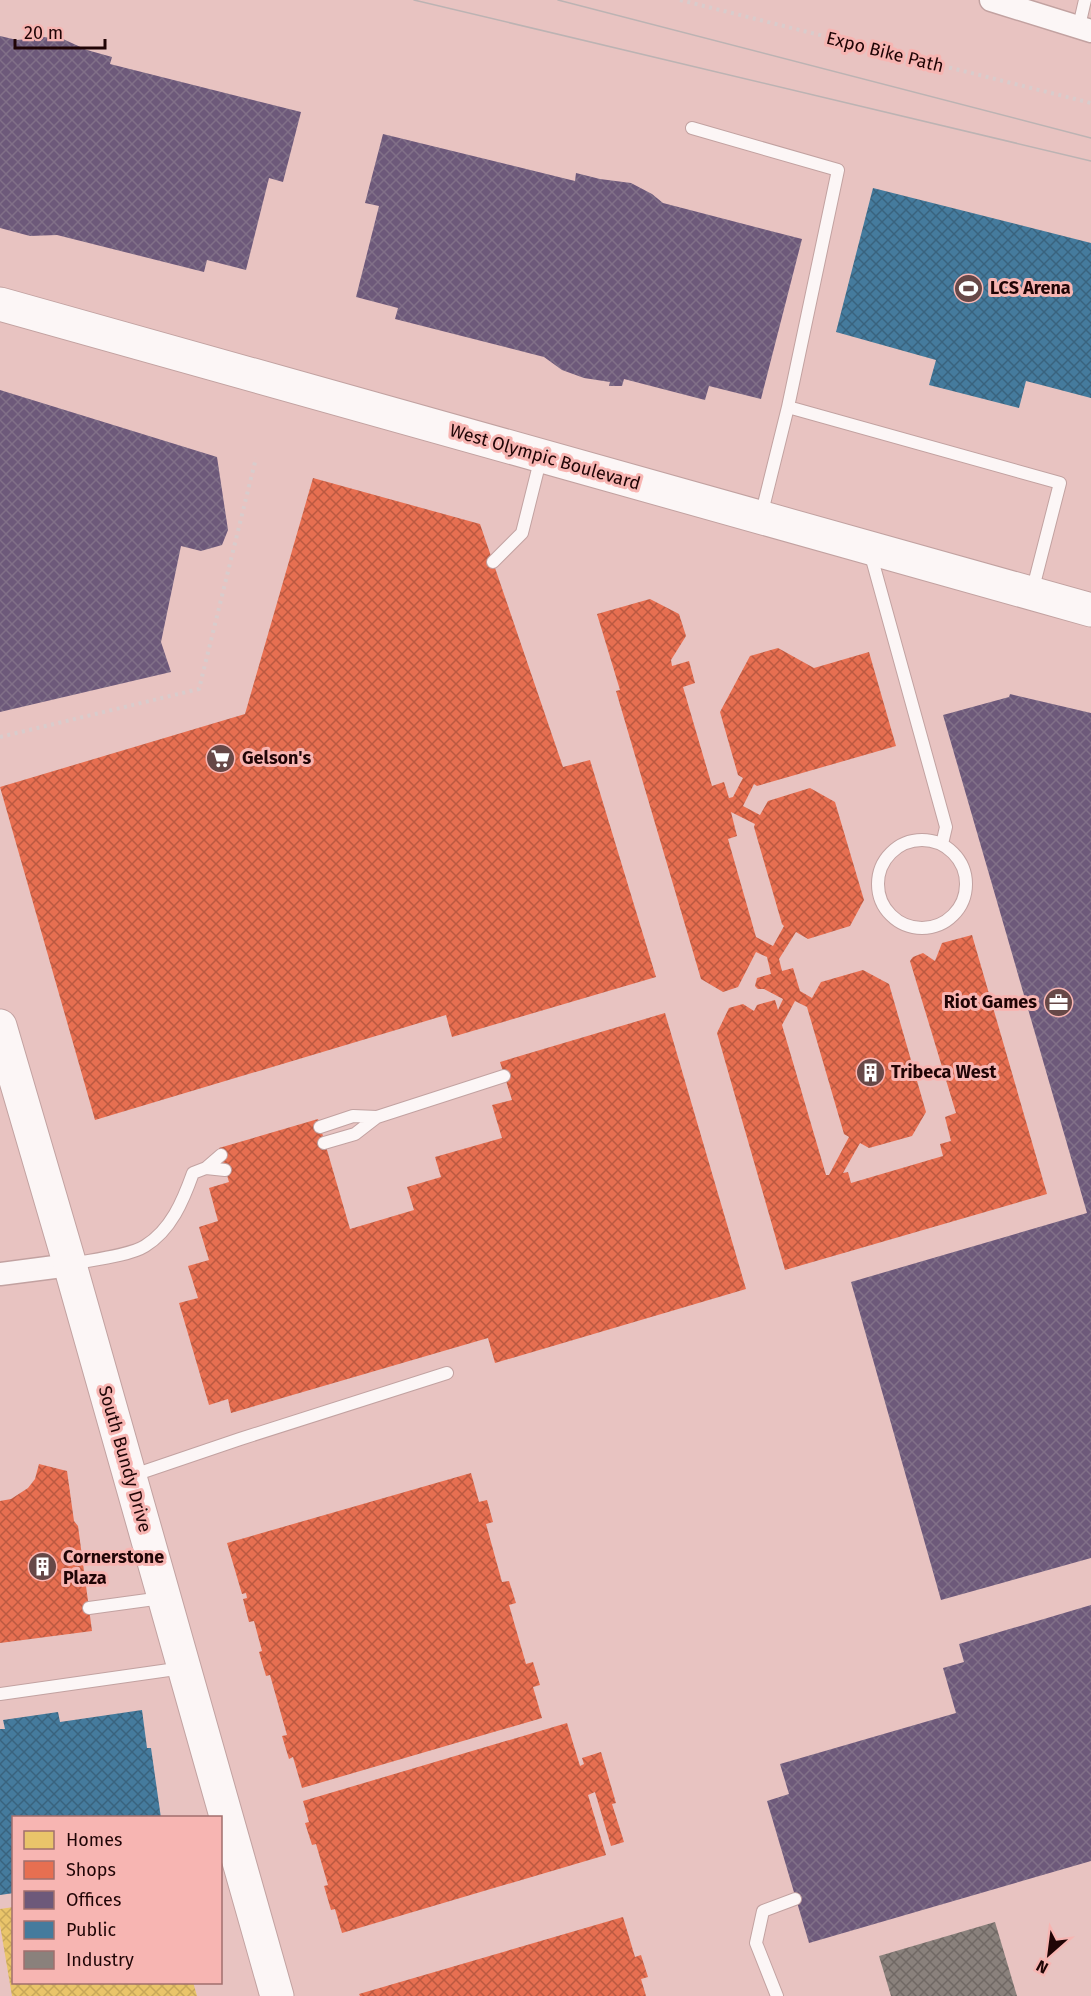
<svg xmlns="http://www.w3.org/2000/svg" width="1091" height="1996" viewBox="0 0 1091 1996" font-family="'Fira Sans',sans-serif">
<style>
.homes{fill:url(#homes-cross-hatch)}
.shops{fill:url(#shops-cross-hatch);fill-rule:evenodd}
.offices{fill:url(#offices-cross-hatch)}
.public{fill:url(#public-cross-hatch)}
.industry{fill:url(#industry-cross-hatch)}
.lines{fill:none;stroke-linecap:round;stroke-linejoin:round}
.service-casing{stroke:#c2a2a1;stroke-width:14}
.minor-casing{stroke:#c2a2a1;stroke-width:25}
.secondary-casing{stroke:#c2a2a1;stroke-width:35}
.primary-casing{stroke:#c2a2a1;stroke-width:35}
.path{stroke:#d9cccc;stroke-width:4;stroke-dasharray:3 4.5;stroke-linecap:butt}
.service{stroke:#fcf6f6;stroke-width:12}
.minor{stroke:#fcf6f6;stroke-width:22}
.secondary{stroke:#fcf6f6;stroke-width:33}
.primary{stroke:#fcf6f6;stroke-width:33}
.tram{stroke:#bcb3b3;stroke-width:1.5}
.labels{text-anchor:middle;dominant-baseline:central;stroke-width:6;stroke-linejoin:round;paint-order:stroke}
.street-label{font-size:18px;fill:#200506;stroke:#f7b5b2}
.poi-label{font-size:18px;font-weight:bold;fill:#200506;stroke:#f7b5b2;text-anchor:start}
</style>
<defs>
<pattern id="homes-cross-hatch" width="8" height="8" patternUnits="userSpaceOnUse" patternTransform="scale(1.5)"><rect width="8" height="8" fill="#e9c46a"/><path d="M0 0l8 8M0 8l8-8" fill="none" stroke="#c8a75a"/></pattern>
<pattern id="shops-cross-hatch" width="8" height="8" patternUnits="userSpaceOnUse" patternTransform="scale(1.5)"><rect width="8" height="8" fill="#e76f51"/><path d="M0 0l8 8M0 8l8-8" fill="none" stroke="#bb5941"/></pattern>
<pattern id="offices-cross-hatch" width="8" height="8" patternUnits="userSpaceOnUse" patternTransform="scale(1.5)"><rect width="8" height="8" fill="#6d597a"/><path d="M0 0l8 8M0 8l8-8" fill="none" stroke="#817088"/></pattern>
<pattern id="public-cross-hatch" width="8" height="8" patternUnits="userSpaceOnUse" patternTransform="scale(1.5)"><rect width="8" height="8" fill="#457b9d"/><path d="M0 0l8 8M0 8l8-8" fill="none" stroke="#39637e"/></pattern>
<pattern id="industry-cross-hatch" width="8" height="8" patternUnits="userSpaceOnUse" patternTransform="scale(1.5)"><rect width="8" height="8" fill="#8a817c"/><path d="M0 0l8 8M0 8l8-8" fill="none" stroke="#706864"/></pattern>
</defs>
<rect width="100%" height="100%" fill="#e8c3c1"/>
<path class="homes" d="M14 1907V1982H193L197 1996H12L0 1925V1909Z"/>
<path class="shops" d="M313 478 480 524 563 767 590 760 656 977 452 1037 446 1015 95 1120 0 787 245 714Z
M650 599 679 614 686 636 671 660 672 666 689 661 695 683 683 687 712 786 724 782 729 798 733 797 743 778 738 775 720 712 750 656 778 648 814 668 869 652 896 746 757 786 754 784 743 806 760 815 768 801 810 788 835 802 864 900 850 926 808 939 796 932 779 959 782 971 793 968 800 991 812 998 821 982 863 970 889 984 926 1112 912 1136 869 1148 860 1143 843 1173 848 1172 851 1183 943 1156 940 1144 951 1141 945 1117 956 1113 910 961 913 957 923 953 935 961 942 943 972 935 1047 1194 785 1270 717 1033 729 1008 743 1004 754 1011 757 1005 775 1000 778 1010 783 999 764 989H758L755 986 757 978 771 974 767 957 756 952 738 987 723 992 701 979 616 691 620 690 597 614ZM731 812 755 824 754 827 782 924 784 926 773 946 756 937 728 839 737 836ZM795 1001 807 1007 844 1134 849 1137 829 1175H826L782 1025Z
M665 1013 746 1289 495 1363 488 1338 231 1413 228 1399 209 1405 179 1303 198 1298 188 1266 209 1260 199 1227 218 1221 209 1188 229 1182 219 1148 318 1119 350 1229 414 1210 407 1187 441 1177 435 1157 502 1138 492 1105 512 1100 500 1062Z
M39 1464 67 1471 74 1521 78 1526 92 1631 0 1643V1501L11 1499 28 1488 35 1479Z
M471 1473 479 1502 487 1500 493 1522 486 1524 502 1582 509 1581 516 1603 509 1605 526 1664 533 1662 540 1685 533 1687 542 1718 302 1788 293 1757 289 1759 282 1736 287 1735 270 1675 266 1676 259 1652 262 1651 254 1621 249 1622 243 1599 247 1598 246 1593 242 1594 227 1543Z
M567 1723 580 1766 584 1764 582 1758 601 1752 616 1803 612 1804 624 1842 611 1846 595 1792 588 1795 606 1855 342 1933 335 1909 331 1910 324 1886 328 1885 316 1844 312 1845 305 1823 309 1822 303 1801Z
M623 1917 635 1957 641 1955 648 1977 641 1979 646 1996H360L359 1994Z"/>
<path class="offices" d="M0 36 17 40 43 37 63 39 87 50 112 57 110 64 301 112 283 182 269 178 246 270 207 260 204 272 57 235 30 236 0 228Z
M383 134 575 181 576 173 600 179 631 183 652 194 663 203 802 239 761 399 709 386 705 400 624 379 622 386H609L610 382 584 378 562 370 544 357 395 319 398 308 356 297 379 206 365 203Z
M0 390 217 457 228 530 222 545 201 551 181 546 161 642 171 672 0 712Z
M1010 694 1091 713V1558L941 1600 851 1282 1087 1213 943 715 1009 697Z
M1091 1605V1861L809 1943 767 1801 789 1794 780 1764 956 1713 943 1668 964 1662 959 1644Z"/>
<path class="public" d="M873 188 1091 243V398L1026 381 1019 408 929 385 936 360 836 332Z
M142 1710 147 1748H151L161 1818H14V1893L0 1895V1729H5L3 1720 58 1712 60 1722Z"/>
<path class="industry" d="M995 1922 1017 1996H891L879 1956Z"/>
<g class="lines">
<defs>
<path id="service" d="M1079 26 1085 0
M692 128 838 170 788 407
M761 516 788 407 1060 483 1032 592
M870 552 946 827 942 844
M493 562 522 533 541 457
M878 884a44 44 0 1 1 88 0a44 44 0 1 1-88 0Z
M320 1127 353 1116 377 1117 504 1076
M324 1143 355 1134 377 1117
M206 1168 225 1170
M71 1264C90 1260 129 1256 145 1246 171 1230 183 1201 193 1173L206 1168 221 1155
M131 1476 240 1439 447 1373
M89 1608 162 1598
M0 1694 183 1668
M777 1996 756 1943 763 1911 795 1899"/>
<path id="minor" d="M991 0 1091 31
M0 1274 70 1265"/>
<path id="secondary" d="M0 1026 70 1265 277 1996"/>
<path id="primary" d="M0 304 1091 610"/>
</defs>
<use href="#service" class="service-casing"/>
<use href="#minor" class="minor-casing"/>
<use href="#secondary" class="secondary-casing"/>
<use href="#primary" class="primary-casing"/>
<path class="path" d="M680 0 1091 103
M0 737 199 689 256 458"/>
<use href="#service" class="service"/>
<use href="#minor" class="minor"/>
<use href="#secondary" class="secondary"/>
<use href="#primary" class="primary"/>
<path class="tram" d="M414 0 1091 161
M558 0 1091 138"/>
</g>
<defs>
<symbol id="stadium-disc" viewBox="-11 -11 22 22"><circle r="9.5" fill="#664847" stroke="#f7b5b2"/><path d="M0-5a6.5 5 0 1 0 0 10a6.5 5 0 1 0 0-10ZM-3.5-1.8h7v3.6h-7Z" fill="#fff"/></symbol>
<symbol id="supermarket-disc" viewBox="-11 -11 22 22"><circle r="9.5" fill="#664847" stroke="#f7b5b2"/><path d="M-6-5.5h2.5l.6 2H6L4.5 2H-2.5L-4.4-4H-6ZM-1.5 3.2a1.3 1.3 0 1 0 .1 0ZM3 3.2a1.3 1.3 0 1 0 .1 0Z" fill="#fff"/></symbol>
<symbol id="office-disc" viewBox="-11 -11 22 22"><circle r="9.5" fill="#664847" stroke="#f7b5b2"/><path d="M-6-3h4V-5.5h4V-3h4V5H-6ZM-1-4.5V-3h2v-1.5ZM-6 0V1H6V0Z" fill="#fff"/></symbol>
<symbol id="building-disc" viewBox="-11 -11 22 22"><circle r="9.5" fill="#664847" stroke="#f7b5b2"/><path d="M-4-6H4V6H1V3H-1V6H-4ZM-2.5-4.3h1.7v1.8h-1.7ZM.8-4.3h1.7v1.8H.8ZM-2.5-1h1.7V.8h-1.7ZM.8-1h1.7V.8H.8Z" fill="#fff"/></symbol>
</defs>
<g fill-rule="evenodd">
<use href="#stadium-disc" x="952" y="272" width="33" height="33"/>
<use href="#supermarket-disc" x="204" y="742" width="33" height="33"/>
<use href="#office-disc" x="1042" y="986" width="33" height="33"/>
<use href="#building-disc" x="854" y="1056" width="33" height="33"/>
<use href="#building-disc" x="26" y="1550" width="33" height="33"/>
</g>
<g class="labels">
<g class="street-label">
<text transform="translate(885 52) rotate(14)">Expo Bike Path</text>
<text transform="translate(545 457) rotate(16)">West Olympic Boulevard</text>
<text transform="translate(125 1459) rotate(74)">South Bundy Drive</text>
</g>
<g class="poi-label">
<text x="990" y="288">LCS Arena</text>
<text x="242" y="758">Gelson's</text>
<text x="1037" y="1002" text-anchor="end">Riot Games</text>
<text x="891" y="1072">Tribeca West</text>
<text x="63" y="1557">Cornerstone<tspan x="63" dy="21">Plaza</tspan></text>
</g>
</g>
<rect x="12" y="1816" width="210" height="168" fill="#f7b5b2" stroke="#a16f6d" stroke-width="1.5"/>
<rect x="24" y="1831" width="30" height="18" fill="#e9c46a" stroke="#a16f6d" stroke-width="1.5"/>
<text x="66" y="1846" font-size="18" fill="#200506">Homes</text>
<rect x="24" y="1861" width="30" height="18" fill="#e76f51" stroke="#a16f6d" stroke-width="1.5"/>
<text x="66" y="1876" font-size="18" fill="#200506">Shops</text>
<rect x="24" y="1891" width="30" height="18" fill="#6d597a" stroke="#a16f6d" stroke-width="1.5"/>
<text x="66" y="1906" font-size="18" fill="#200506">Offices</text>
<rect x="24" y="1921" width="30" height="18" fill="#457b9d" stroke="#a16f6d" stroke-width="1.5"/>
<text x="66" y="1936" font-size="18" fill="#200506">Public</text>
<rect x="24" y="1951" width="30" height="18" fill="#8a817c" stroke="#a16f6d" stroke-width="1.5"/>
<text x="66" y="1966" font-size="18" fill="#200506">Industry</text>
<g transform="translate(1049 1954) rotate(208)" stroke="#f7b5b2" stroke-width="4.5" paint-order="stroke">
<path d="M0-4.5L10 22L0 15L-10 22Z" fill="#200506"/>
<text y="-9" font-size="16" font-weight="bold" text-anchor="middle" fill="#200506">N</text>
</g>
<path d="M15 39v9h90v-9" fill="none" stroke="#200506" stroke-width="3"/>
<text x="24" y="39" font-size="18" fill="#200506" stroke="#f7b5b2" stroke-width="4.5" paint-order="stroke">20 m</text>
</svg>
